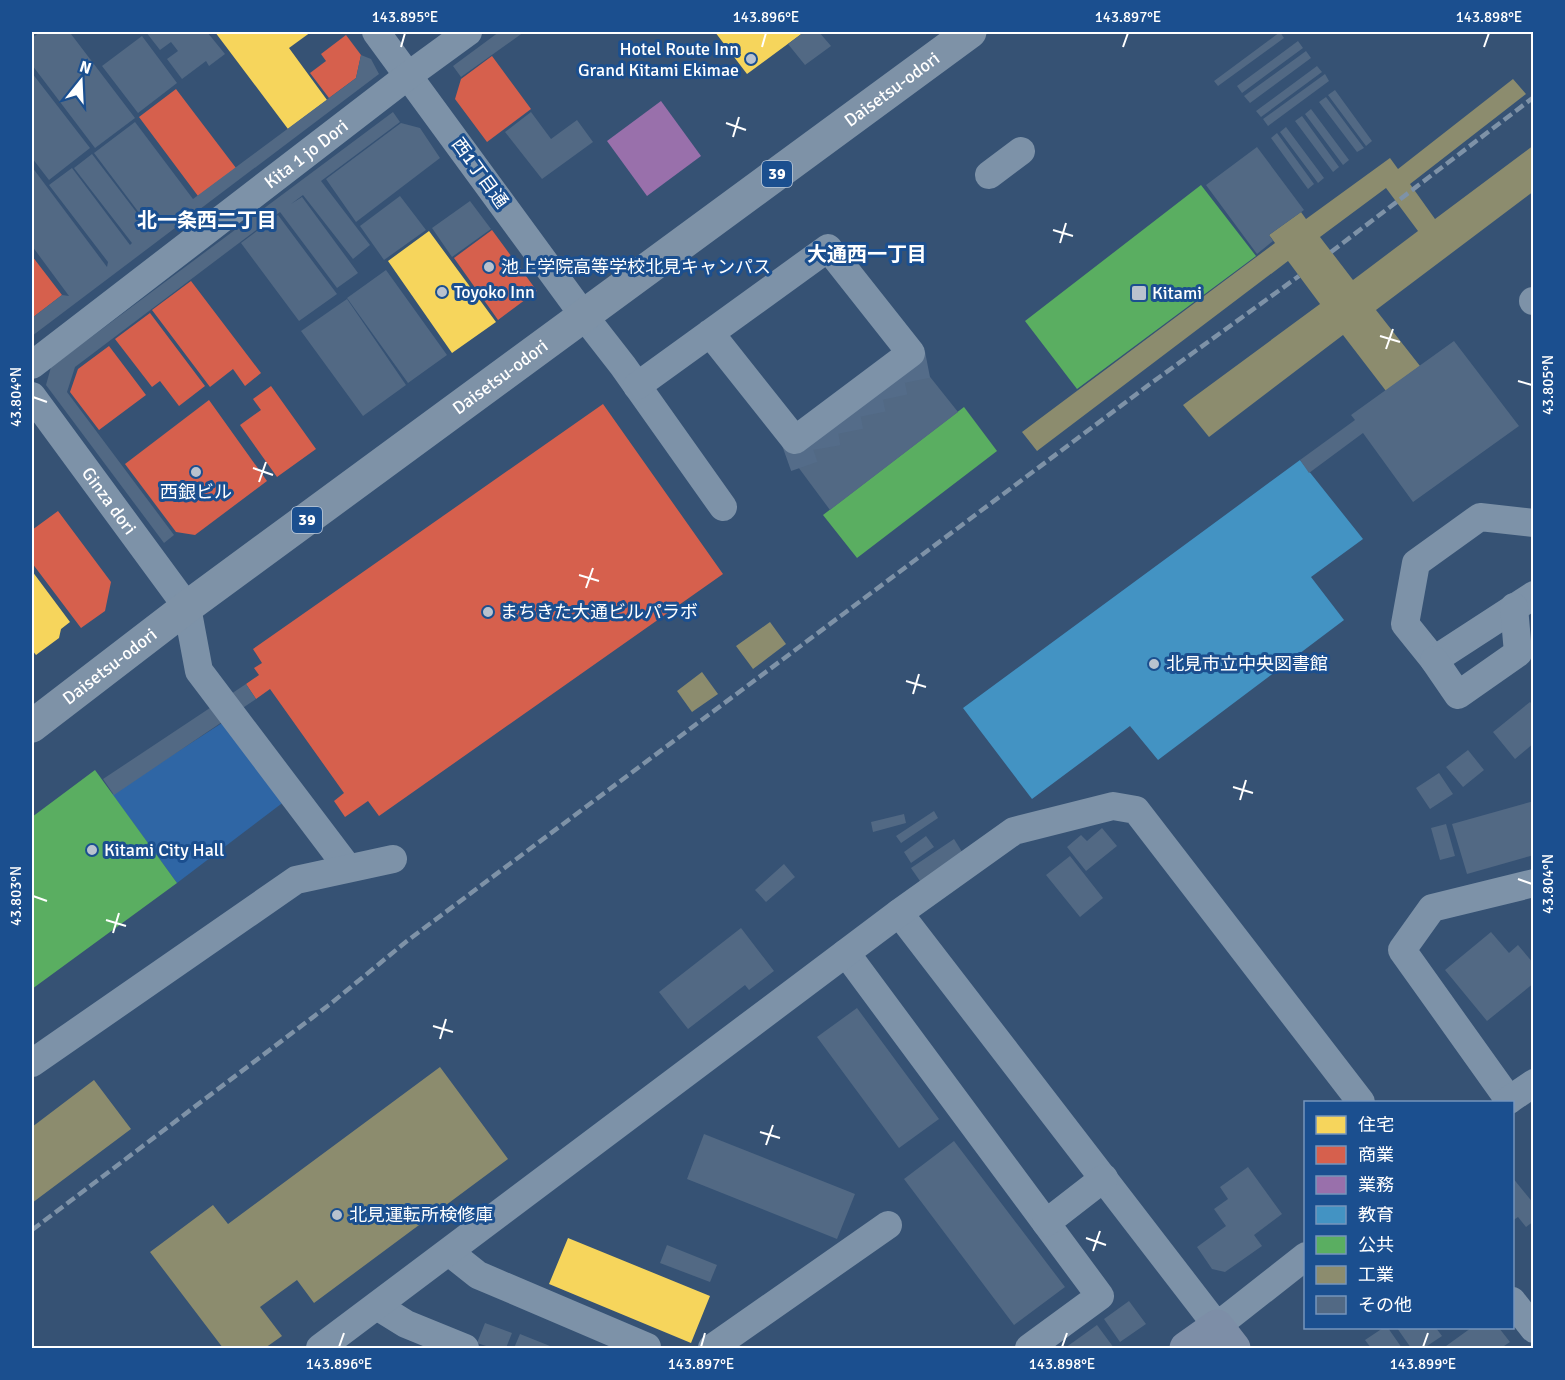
<svg xmlns="http://www.w3.org/2000/svg" width="1565" height="1380" viewBox="0 0 1565 1380" font-family="Signika,'Noto Sans JP',sans-serif">
<style>
.green{fill:#2f66a5}
.homes{fill:#f6d55c}
.shops{fill:#d6604d}
.offices{fill:#9970ab}
.schools{fill:#4393c3}
.public{fill:#5aae61}
.industry{fill:#8c8c6e;fill-rule:evenodd}
.building{fill:#526984}
.lines{fill:none;stroke-linecap:round;stroke-linejoin:round}
.minor-tunnel{stroke:#546c89;stroke-width:28;stroke-dasharray:28 14;stroke-linecap:butt}
.minor{stroke:#7d92a8;stroke-width:28}
.major{stroke:#7d8ea7;stroke-width:33}
.highway{stroke:#7e92a7;stroke-width:33}
.rail{stroke:#7e92a7;stroke-width:4.5;stroke-dasharray:10 4.5;stroke-linecap:butt}
.ticks{fill:none;stroke:#fff;stroke-width:2}
.poi-dot{fill:#b9c2ce;stroke:#1b4f8f;stroke-width:2}
.labels{text-anchor:middle;dominant-baseline:central;stroke-width:6;stroke-linejoin:round;paint-order:stroke}
.shield{fill:#1b4f8f;stroke:#bbcadd;stroke-width:1.5}
.shield-label{font-size:16px;font-weight:bold;fill:#fff}
.poi-label{font-size:18px;fill:#fff;stroke:#1b4f8f;text-anchor:start}
.street-label{font-size:18px;fill:#fff;stroke:#1b4f8f}
.neighbourhood-label{font-size:20px;font-weight:bold;fill:#fff;stroke:#1b4f8f}
.neatline{fill:none;stroke:#fff;stroke-width:2}
.ticks-label{font-size:15px;text-anchor:middle;fill:#fff}
</style>
<rect width="100%" height="100%" fill="#365274"/>
<path class="green" d="M222 723 285 801 177 883 112 794Z"/>
<path class="homes" d="M215 32H311L289 48 327 100 288 129Z
M715 32H804L747 74Z
M429 231 496 322 452 353 388 261Z
M32 571 70 622 61 629 59 638 36 655 32 650Z
M568 1238 710 1296 691 1343 549 1284Z"/>
<path class="shops" d="M346 35 361 55 356 78 329 98 310 73 326 61 321 54Z
M492 56 531 109 487 142 455 99 461 79Z
M176 89 236 168 198 196 139 117Z
M492 230 537 291 498 320 454 258Z
M32 256 62 295 32 318Z
M191 281 261 373 245 386 233 369 210 387 152 310Z
M150 313 205 386 179 406 160 381 152 387 115 339Z
M109 346 146 395 99 430 70 392 78 369Z
M271 386 316 449 277 477 240 425 261 410 253 399Z
M209 400 267 481 195 535 176 532 125 464Z
M603 404 723 574 379 816 368 801 345 817 334 801 344 793 270 689 256 699 246 684 259 675 254 668 262 663 253 649Z
M58 511 111 582 105 611 81 628 32 563V530Z"/>
<path class="offices" d="M661 101 701 156 647 196 607 141Z"/>
<path class="schools" d="M1300 460 1363 539 1311 577 1344 620 1158 760 1130 726 1032 799 963 708Z"/>
<path class="public" d="M1201 185 1256 256 1077 389 1025 321Z
M964 407 997 451 857 558 823 515Z
M95 770 177 883 32 989V817Z"/>
<path class="industry" d="M1513 79 1526 94 1410 184 1435 219 1534 145V191L1376 310 1420 366 1386 391 1343 335 1209 437 1183 405 1320 304 1288 261 1037 451 1022 432 1275 243 1269 235 1301 212 1306 219 1390 158 1398 169ZM1386 188 1418 231 1353 280 1320 237Z
M770 622 786 644 753 669 736 646Z
M702 672 718 694 692 712 677 691Z
M440 1067 508 1159 314 1303 297 1280 260 1307 282 1336 265 1348H223L150 1252 213 1205 228 1224Z
M94 1080 131 1129 32 1203V1127Z"/>
<path class="building" d="M40 32H74L71 34 135 118 95 148 32 65V38Z
M146 32H207L225 54 209 66 206 61 182 79 167 59 178 51 171 42 160 50Z
M499 32H524L461 77 453 66Z
M804 32H819L831 46 805 65 788 44Z
M1280 32 1284 38 1218 86 1214 81Z
M142 36 177 83 138 113 102 66Z
M1298 41 1303 48 1242 93 1237 86Z
M1306 51 1311 58 1250 103 1244 96Z
M361 55 371 59 379 74 32 336V318L62 295 69 296 32 246V167L107 267 108 262 49 185 72 168 130 245 132 243 74 168 92 154 150 230H152L94 153 135 122 193 199 356 78Z
M1317 66 1322 72 1261 117 1256 111Z
M32 73 90 148 49 180 32 158Z
M1325 74 1329 81 1268 126 1263 119Z
M1335 90 1372 141 1366 146 1328 95Z
M1326 97 1364 148 1357 152 1319 102Z
M1311 109 1349 160 1343 165 1305 114Z
M393 112 400 122 321 181 370 245 353 259 303 195 291 204 302 197 358 273 337 288 280 212 75 367 67 392 174 535 164 543 46 385 51 367Z
M531 112 551 139 577 120 593 142 542 179 505 132Z
M1302 116 1339 167 1333 172 1295 121Z
M401 123 420 128 440 158 356 222 326 179Z
M1286 127 1324 178 1318 183 1280 132Z
M1277 133 1314 184 1308 189 1271 138Z
M1257 147 1304 210 1269 235 1273 241 1257 254 1206 185Z
M400 196 426 230 384 260 360 226Z
M470 201 491 229 452 257 432 228Z
M278 215 337 294 299 321 241 243Z
M386 270 447 355 408 383 347 298Z
M347 299 406 385 363 416 301 331Z
M1454 341 1519 426 1413 502 1363 433 1309 473 1300 460 1355 420 1351 415Z
M911 353 958 412 830 510 784 448Z
M246 684 256 699 114 795 103 779Z
M1530 702 1534 706V743L1515 759 1493 732Z
M1468 750 1484 770 1463 787 1446 767Z
M1439 773 1453 794 1430 809 1416 788Z
M1534 801V855L1467 874 1452 824Z
M934 811 938 818 901 843 896 836Z
M904 814 906 823 873 832 871 822Z
M1446 824 1455 856 1440 860 1431 828Z
M1102 828 1117 846 1086 871 1067 847 1081 835 1087 841Z
M926 836 934 847 911 863 904 852Z
M954 839 964 855 922 884 911 868Z
M1070 856 1103 898 1080 917 1046 875Z
M784 864 795 877 766 902 755 890Z
M741 928 774 971 749 990 745 985 688 1029 659 992Z
M1491 932 1509 953 1518 945 1534 964V983L1487 1021 1445 970Z
M857 1008 939 1119 899 1148 817 1037Z
M704 1134 855 1194 837 1239 687 1179Z
M954 1141 1065 1287 1014 1325 904 1179Z
M1248 1167 1282 1214 1254 1235 1262 1246 1225 1272 1212 1269 1197 1247 1226 1226 1214 1209 1228 1199 1220 1187Z
M1512 1177 1534 1204V1221L1526 1227 1518 1217 1512 1221Z
M667 1245 717 1265 710 1282 660 1263Z
M1129 1301 1146 1324 1120 1342 1104 1319Z
M485 1323 512 1333 506 1348H492L477 1343Z
M1097 1325 1114 1348H1065Z
M1383 1328H1388L1402 1348H1371L1365 1340Z
M1397 1328H1436L1442 1336 1424 1348H1411Z
M1471 1328H1499L1510 1342 1501 1348H1447L1446 1346Z
M520 1334 555 1348H514Z"/>
<g class="lines">
<path class="minor-tunnel" d="M911 353 919 394
M888 370 896 409
M866 387 874 425
M844 404 851 440
M822 420 828 456
M795 440 806 471"/>
<g class="minor">
<path d="M376 32 584 316 623 366 723 507"/>
<path d="M989 175 1021 151"/>
<path d="M1533 301H1534"/>
<path id="s1" d="M32 365 409 75 468 32"/>
<path d="M637 386 828 248 911 353 795 440 710 333"/>
<path id="s2" d="M32 396 187 607 199 671 348 868"/>
<path d="M1534 523 1480 517 1416 563 1405 624 1434 660 1534 595"/>
<path d="M1434 660 1458 695 1518 653 1514 607"/>
<path d="M899 913 1217 1326 1306 1256"/>
<path d="M846 953 1100 1296 1029 1348"/>
<path d="M32 1063 296 880 393 859"/>
<path d="M1509 1100 1402 950 1432 908 1534 883"/>
<path d="M1506 1102 1534 1083"/>
<path d="M1046 1223 1104 1178"/>
<path d="M449 1252 478 1275 647 1347"/>
<path d="M1512 1301 1534 1329"/>
<path d="M377 1306 406 1324 465 1348"/>
<path d="M320 1348 899 913 1014 831 1113 806 1136 810 1361 1102"/>
<path d="M712 1348 888 1225"/>
</g>
<path class="major" d="M1186 1348 1217 1326 1234 1348"/>
<path class="highway" id="s3" d="M32 726 187 607 970 32"/>
<path class="rail" d="M1331 252 1534 97
M32 1230 329 1005 407 941 1150 384 1299 276"/>
</g>
<path class="ticks" d="M401 47 405 33M762 47 766 33M1123 47 1128 33M1484 47 1489 33M726 123 746 130M733 137 739 117M1053 230 1073 236M1060 243 1066 223M1380 336 1400 342M1386 349 1393 329M1518 381 1532 385M33 397 47 402M253 468 273 475M259 482 266 462M579 575 599 581M586 588 593 568M906 681 926 687M913 694 919 674M1233 787 1253 793M1240 800 1246 780M1518 879 1532 884M33 896 47 901M106 920 126 926M113 933 119 913M433 1026 453 1032M440 1039 446 1019M760 1132 780 1138M766 1145 773 1125M1086 1238 1106 1245M1093 1251 1100 1231M339 1347 344 1333M701 1347 705 1333M1062 1347 1067 1333M1423 1347 1428 1333"/>
<g class="poi-dot">
<circle cx="751" cy="59" r="6"/>
<circle cx="489" cy="267" r="6"/>
<circle cx="442" cy="292" r="6"/>
<rect x="1131" y="285" width="16" height="16" rx="3"/>
<circle cx="196" cy="472" r="6"/>
<circle cx="488" cy="612" r="6"/>
<circle cx="1154" cy="664" r="6"/>
<circle cx="92" cy="850" r="6"/>
<circle cx="337" cy="1215" r="6"/>
</g>
<g class="labels">
<g class="shield">
<rect x="762" y="161" width="30" height="26" rx="4.5"/>
<rect x="292" y="507" width="30" height="26" rx="4.5"/>
</g>
<g class="shield-label">
<text x="777" y="174">39</text>
<text x="307" y="520">39</text>
</g>
<g class="poi-label">
<text x="739" y="49" text-anchor="end">Hotel Route Inn<tspan x="739" dy="21">Grand Kitami Ekimae</tspan></text>
<text x="501" y="267">池上学院高等学校北見キャンパス</text>
<text x="454" y="292">Toyoko Inn</text>
<text x="1152" y="293">Kitami</text>
<text x="196" y="492" text-anchor="middle">西銀ビル</text>
<text x="500" y="612">まちきた大通ビルパラボ</text>
<text x="1166" y="664">北見市立中央図書館</text>
<text x="104" y="850">Kitami City Hall</text>
<text x="349" y="1215">北見運転所検修庫</text>
</g>
<g class="street-label">
<text stroke="none"><textPath href="#s3" startOffset="1070">Daisetsu-odori</textPath></text>
<text stroke="none"><textPath href="#s1" startOffset="346">Kita 1 jo Dori</textPath></text>
<text transform="translate(480 173) rotate(54)">西1丁目通</text>
<text stroke="none"><textPath href="#s3" startOffset="584">Daisetsu-odori</textPath></text>
<text stroke="none"><textPath href="#s2" startOffset="130">Ginza dori</textPath></text>
<text stroke="none"><textPath href="#s3" startOffset="98">Daisetsu-odori</textPath></text>
</g>
<g class="neighbourhood-label">
<text x="207" y="220">北一条西二丁目</text>
<text x="867" y="254">大通西一丁目</text>
</g>
</g>
<rect width="1565" height="1380" fill="none" stroke="#1b4f8f" stroke-width="66"/>
<rect x="1304" y="1101" width="210" height="228" fill="#1b4f8f" stroke="#7695bc" stroke-width="1.5"/>
<rect x="1316" y="1116" width="30" height="18" fill="#f6d55c" stroke="#7695bc" stroke-width="1.5"/>
<text x="1358" y="1131" font-size="18" fill="#ffffff">住宅</text>
<rect x="1316" y="1146" width="30" height="18" fill="#d6604d" stroke="#7695bc" stroke-width="1.5"/>
<text x="1358" y="1161" font-size="18" fill="#ffffff">商業</text>
<rect x="1316" y="1176" width="30" height="18" fill="#9970ab" stroke="#7695bc" stroke-width="1.5"/>
<text x="1358" y="1191" font-size="18" fill="#ffffff">業務</text>
<rect x="1316" y="1206" width="30" height="18" fill="#4393c3" stroke="#7695bc" stroke-width="1.5"/>
<text x="1358" y="1221" font-size="18" fill="#ffffff">教育</text>
<rect x="1316" y="1236" width="30" height="18" fill="#5aae61" stroke="#7695bc" stroke-width="1.5"/>
<text x="1358" y="1251" font-size="18" fill="#ffffff">公共</text>
<rect x="1316" y="1266" width="30" height="18" fill="#8c8c6e" stroke="#7695bc" stroke-width="1.5"/>
<text x="1358" y="1281" font-size="18" fill="#ffffff">工業</text>
<rect x="1316" y="1296" width="30" height="18" fill="#526984" stroke="#7695bc" stroke-width="1.5"/>
<text x="1358" y="1311" font-size="18" fill="#ffffff">その他</text>
<g transform="translate(81 81) rotate(18)" stroke="#1b4f8f" stroke-width="4.5" paint-order="stroke">
<path d="M0-4.5L10 22L0 15L-10 22Z" fill="#ffffff"/>
<text y="-9" font-size="16" font-weight="bold" text-anchor="middle" fill="#ffffff">N</text>
</g>
<rect x="33" y="33" width="1499" height="1314" class="neatline"/>
<g class="ticks-label">
<text x="405" y="22">143.895°E</text>
<text x="766" y="22">143.896°E</text>
<text x="1128" y="22">143.897°E</text>
<text x="1489" y="22">143.898°E</text>
<text transform="translate(1548 385) rotate(-90)" y="5">43.805°N</text>
<text transform="translate(16 397) rotate(-90)" y="5">43.804°N</text>
<text transform="translate(1548 884) rotate(-90)" y="5">43.804°N</text>
<text transform="translate(16 896) rotate(-90)" y="5">43.803°N</text>
<text x="339" y="1369">143.896°E</text>
<text x="701" y="1369">143.897°E</text>
<text x="1062" y="1369">143.898°E</text>
<text x="1423" y="1369">143.899°E</text>
</g>
</svg>
